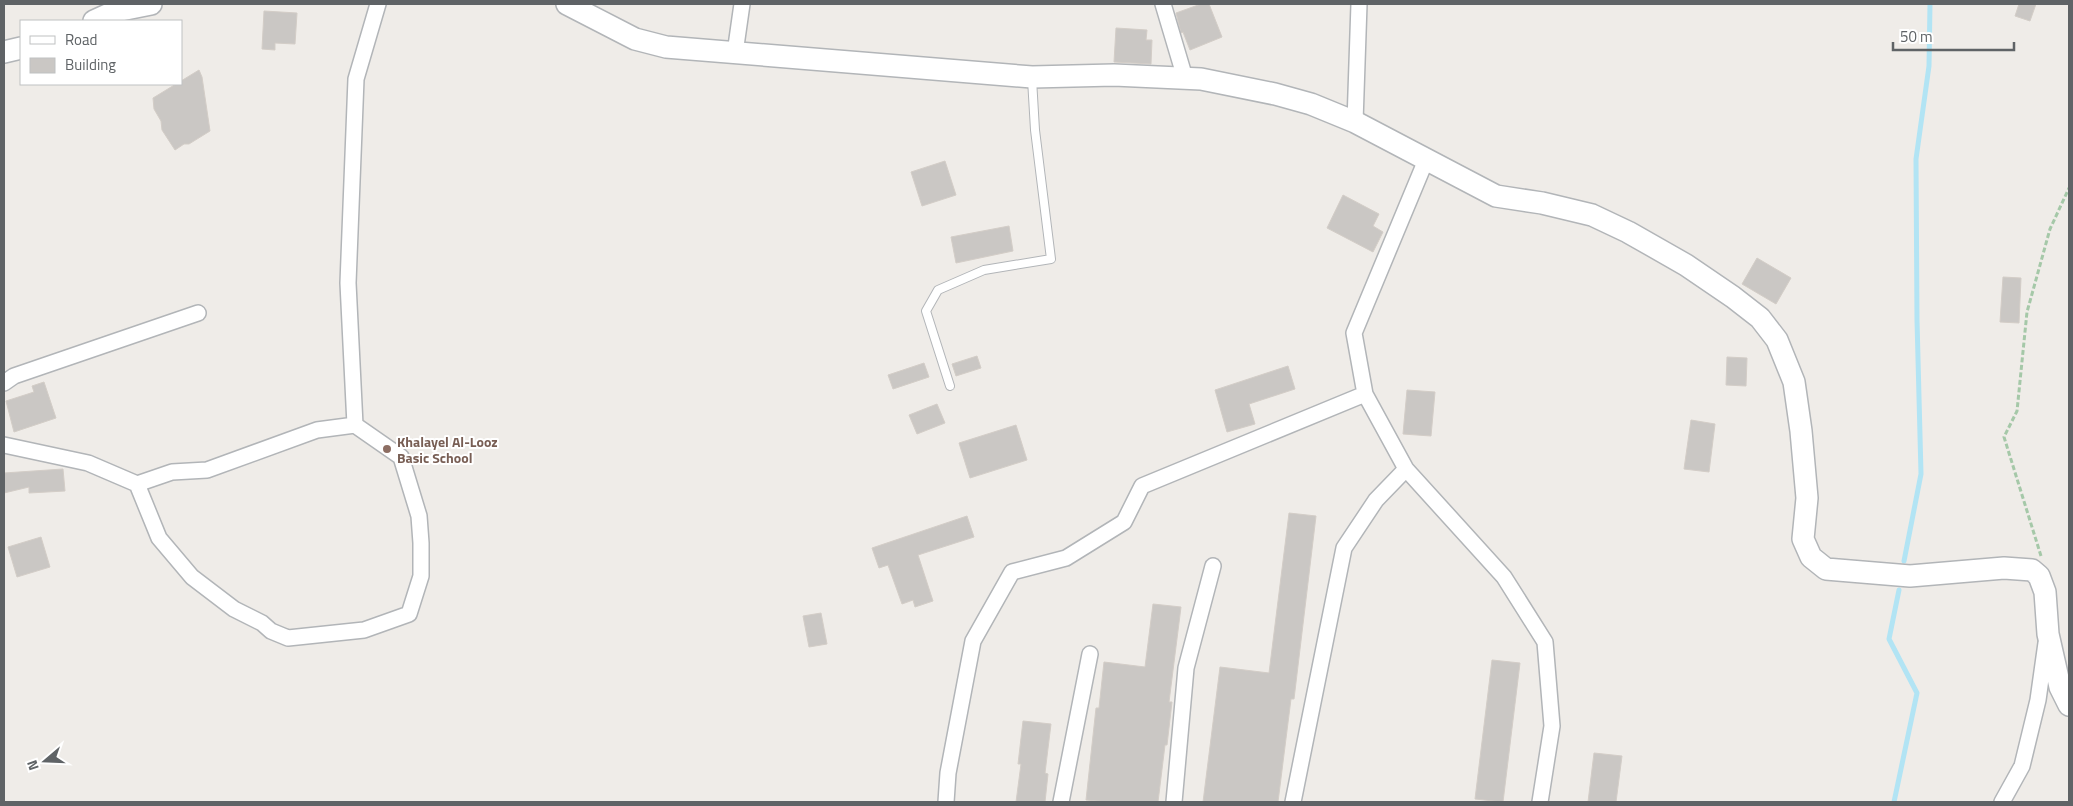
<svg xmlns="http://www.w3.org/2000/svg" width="2073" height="806" viewBox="0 0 2073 806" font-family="'Titillium Web',sans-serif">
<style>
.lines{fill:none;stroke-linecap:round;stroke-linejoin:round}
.stream{stroke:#b2e4f4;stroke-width:5}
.building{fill:#cac7c4;stroke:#d3cdc7}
.lane-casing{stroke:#b2b5b8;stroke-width:10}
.street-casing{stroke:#b2b5b8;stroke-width:18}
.secondary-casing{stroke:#b2b5b8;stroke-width:24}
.path{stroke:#a5c8a8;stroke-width:3;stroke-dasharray:5 2.5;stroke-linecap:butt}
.lane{stroke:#fff;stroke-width:8}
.street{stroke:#fff;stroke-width:15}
.secondary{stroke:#fff;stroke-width:21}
.education-dot{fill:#8d6e63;stroke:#fff;stroke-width:2}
.labels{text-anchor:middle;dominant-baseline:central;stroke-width:4;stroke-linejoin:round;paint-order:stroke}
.education-label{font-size:14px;font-weight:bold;fill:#785e54;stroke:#fff;text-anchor:start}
</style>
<rect width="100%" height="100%" fill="#efece8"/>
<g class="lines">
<path class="stream" d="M1904 561 1921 474 1917 320 1916 159 1929 66 1930 4
M1894 802 1917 693 1889 639 1899 590"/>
</g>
<path class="building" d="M1201 4H1209L1222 37 1190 50 1183 32 1181 33 1176 13Z
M2019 4H2036L2030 21 2015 16Z
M264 11 297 13 295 44 275 43V50L262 49Z
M1116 28 1147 30 1146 40H1152L1151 64 1114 62Z
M199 70 202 77 210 131 189 144H184L175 150 162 130 161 121 154 109 153 98 176 84H181V81Z
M945 161 956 195 922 206 911 172Z
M1343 195 1379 214 1373 226 1383 232 1373 252 1327 228Z
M1009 226 1013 251 956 263 951 237Z
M1757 258 1791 278 1776 304 1742 284Z
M2003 277 2021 278 2019 323 2000 322Z
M977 356 981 368 956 376 952 364Z
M1727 357 1747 358 1746 386 1726 385Z
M924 363 929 377 893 389 888 375Z
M1288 366 1295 389 1249 404 1255 424 1227 432 1215 390Z
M44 382 56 418 14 432 6 401 34 392 32 386Z
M1407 390 1435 392 1431 436 1403 434Z
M937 404 945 423 917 434 909 415Z
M1691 420 1715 424 1709 472 1684 469Z
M1016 425 1027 460 970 478 959 443Z
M63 469 65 491 29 493V487L4 493V473Z
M1289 513 1316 516 1294 699H1291L1278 802H1203L1220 667 1269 673Z
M967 516 974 537 918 555 933 601 915 607 913 600 902 604 888 565 879 568 872 548Z
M41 537 50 567 17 577 8 547Z
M1153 604 1181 607 1169 702H1172L1167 745H1165L1158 802H1108L1086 800 1096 708H1099L1104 662 1145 667Z
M821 613 827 644 809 647 803 616Z
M1492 660 1520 663 1503 802 1475 799Z
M1023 721 1051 724 1045 773 1048 774 1045 802H1016L1021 764H1018Z
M1594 753 1622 756 1616 802H1588Z"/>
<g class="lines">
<defs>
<path id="lane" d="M950 386 926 311 938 290 984 270 1051 259 1035 130 1032 79"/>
<path id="street" d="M1163 4 1185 78
M735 53 742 4
M1355 122 1359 4
M1426 160 1354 333 1365 394 1406 469 1504 577 1545 642 1552 726 1540 802
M4 383 14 376 198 313
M355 425 348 283 356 79 378 4
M4 445 88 463 137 484 172 472 207 470 317 430 355 425 401 457 419 516 421 543V576L409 614 364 630 288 638 271 631 262 623 234 609 192 577 159 538 137 484
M946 802 948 773 973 641 1012 572 1066 558 1124 522 1142 486 1365 394
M1061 802 1090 654
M1174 802 1186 668 1213 566
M1293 802 1344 548 1376 500 1406 469
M2002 802 2022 766 2038 700 2046 643"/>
<path id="secondary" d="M567 4 635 39 666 47 1032 77 1114 75 1201 79 1275 94 1311 104 1355 122 1496 196 1542 203 1592 215 1628 232 1686 265 1733 297 1760 318 1777 340 1794 382 1801 431 1807 498 1803 539 1811 557 1826 569 1910 576 2004 568 2032 570 2039 576 2045 592 2048 634 2060 687 2069 705
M94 21 116 11 151 4
M4 52 21 48"/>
</defs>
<use href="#lane" class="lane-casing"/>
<use href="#street" class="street-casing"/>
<use href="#secondary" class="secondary-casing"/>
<path class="path" d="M2041 556 2004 437 2017 411 2027 312 2050 229 2069 188"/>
<use href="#lane" class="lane"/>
<use href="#street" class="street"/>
<use href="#secondary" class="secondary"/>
</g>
<circle class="education-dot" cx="387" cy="449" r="5"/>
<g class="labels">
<g class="education-label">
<text x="397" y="441">Khalayel Al-Looz<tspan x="397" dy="16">Basic School</tspan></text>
</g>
</g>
<rect width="2073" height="806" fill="none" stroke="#5f6366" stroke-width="10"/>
<rect x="20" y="20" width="162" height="65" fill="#ffffff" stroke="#bfc1c2"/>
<rect x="30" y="36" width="25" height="8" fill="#ffffff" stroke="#bfc1c2"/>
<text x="65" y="45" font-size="15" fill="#5f6366">Road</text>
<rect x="30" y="58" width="25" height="15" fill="#cac7c4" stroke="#bfc1c2"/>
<text x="65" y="70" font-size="15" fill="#5f6366">Building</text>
<g transform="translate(45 761) rotate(251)" stroke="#ffffff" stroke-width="4" paint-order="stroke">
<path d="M0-4L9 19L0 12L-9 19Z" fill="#5f6366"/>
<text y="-8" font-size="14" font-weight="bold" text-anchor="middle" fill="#5f6366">N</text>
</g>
<path d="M1893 42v8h121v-8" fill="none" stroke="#5f6366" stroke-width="2.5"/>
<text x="1900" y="42" font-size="15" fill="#5f6366" stroke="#ffffff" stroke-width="4" paint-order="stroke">50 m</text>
</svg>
